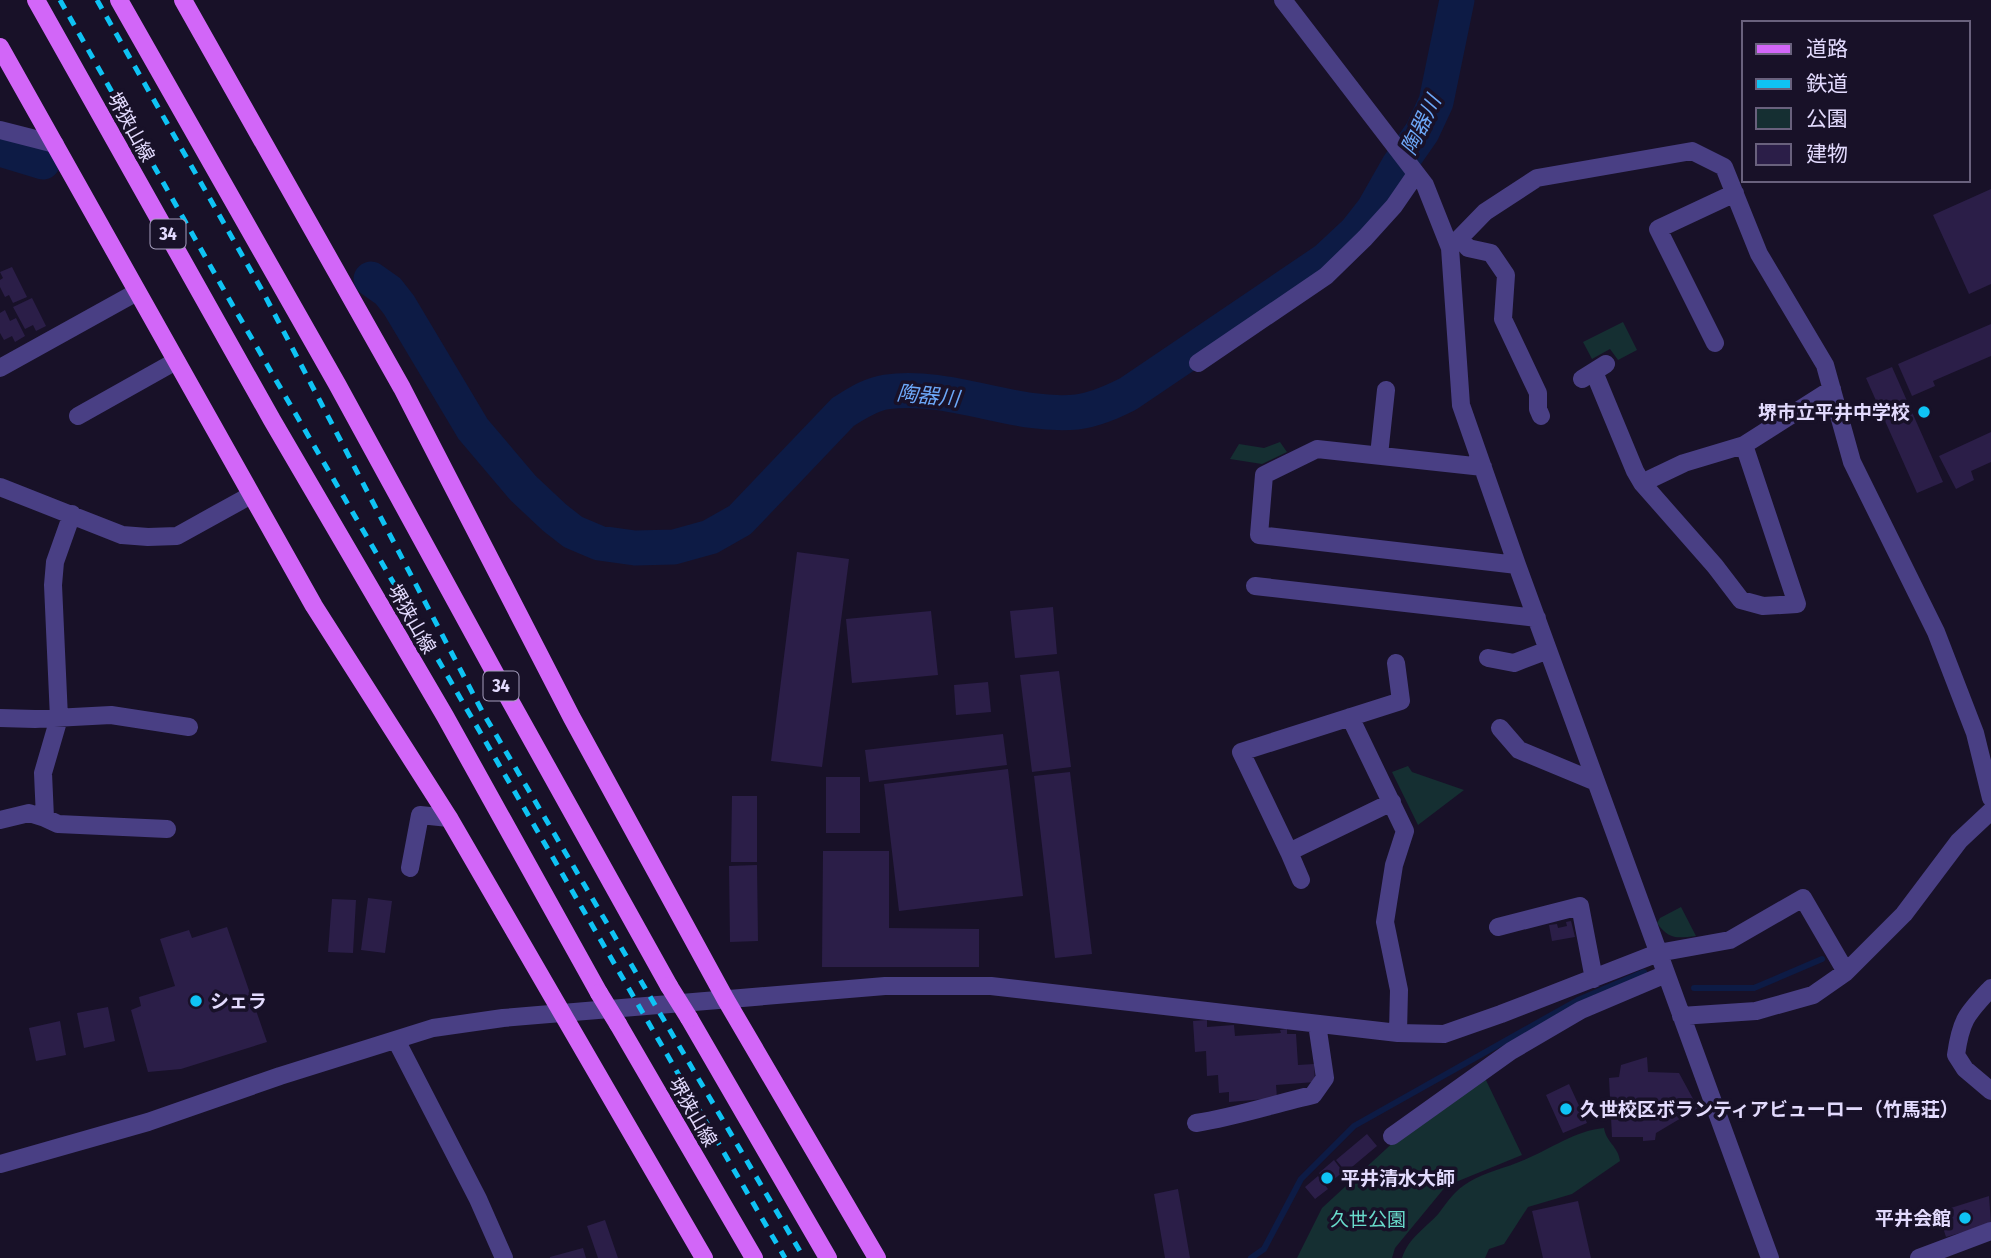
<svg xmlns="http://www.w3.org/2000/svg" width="1991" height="1258" viewBox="0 0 1991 1258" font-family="'Fira Sans Condensed','Noto Sans JP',sans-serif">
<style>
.green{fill:#152f32}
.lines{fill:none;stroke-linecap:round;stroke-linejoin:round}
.stream{stroke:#0d1b45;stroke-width:6}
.river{stroke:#0d1b45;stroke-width:35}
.building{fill:#2b1e48}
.minor{stroke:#493f84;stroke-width:18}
.primary{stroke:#d266f8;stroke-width:18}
.rail{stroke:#0fc3f4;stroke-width:5;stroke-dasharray:10 9;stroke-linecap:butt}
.primary-bridge{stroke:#d266f8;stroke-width:18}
.poi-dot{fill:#0fc3f4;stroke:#181128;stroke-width:2.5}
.labels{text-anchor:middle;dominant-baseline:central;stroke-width:7;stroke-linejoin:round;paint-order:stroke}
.shield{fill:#181128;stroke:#a59ebd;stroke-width:2}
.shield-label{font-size:18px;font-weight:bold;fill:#e2dafd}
.street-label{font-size:19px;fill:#e2dafd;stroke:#181128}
.poi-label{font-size:19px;font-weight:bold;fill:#e2dafd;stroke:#181128;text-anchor:start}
.park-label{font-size:19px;fill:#68dbcb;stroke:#181128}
.water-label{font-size:21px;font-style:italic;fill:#6da8f8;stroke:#181128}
</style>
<rect width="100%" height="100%" fill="#181128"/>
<path class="green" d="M1623 322 1637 350 1618 360 1610 349 1592 359 1583 342Z
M1280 442 1287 452 1262 464 1230 459 1239 444 1264 448Z
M1408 766 1412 772 1464 790 1418 825 1392 772Z
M1681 907 1696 936C1677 938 1669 940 1657 923L1660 918Z
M1484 1076 1522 1155 1446 1186 1395 1248 1392 1258H1297L1322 1208 1398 1138Z
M1604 1128C1606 1142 1618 1146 1620 1161L1572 1194 1528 1207 1504 1244 1489 1249 1485 1258H1402C1409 1237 1425 1229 1439 1213 1448 1201 1455 1190 1469 1182 1485 1172 1506 1168 1524 1160 1551 1149 1574 1131 1604 1128Z"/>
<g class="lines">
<path class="stream" d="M1694 988H1754L1822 959
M1251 1258 1264 1249 1301 1179 1354 1126 1578 1000 1644 972"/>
<path class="river" d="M0 149 43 162
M371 279 388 291 399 305 473 429 523 488 555 518 573 532 599 543 635 548 674 547 710 537 740 520 843 412C856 404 871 394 886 392 951 383 1013 418 1077 412 1095 410 1112 402 1128 394L1326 260 1356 232 1374 209 1399 165 1422 132 1436 102 1457 0"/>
</g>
<path class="building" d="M1991 189V284L1969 294 1933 215Z
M12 267 27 297 13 303 9 295 5 297 0 287V280L3 278 0 272Z
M32 298 46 326 36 331 33 325 25 329 13 307Z
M5 310 10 321 16 318 25 336 15 342 12 336 4 340 0 333V313Z
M1991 324V356L1933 381 1935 386 1912 396 1898 364Z
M1892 367 1943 482 1917 493 1866 378Z
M1991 432V462L1971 471 1974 480 1956 489 1939 456Z
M797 552 849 559 822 767 771 761Z
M1053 607 1057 654 1015 658 1010 611Z
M931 611 938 675 852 683 846 619Z
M1059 671 1071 767 1032 772 1020 675Z
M988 682 991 712 956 715 954 685Z
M1003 734 1007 765 869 782 865 750Z
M1008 769 1023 896 899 911 884 784Z
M1070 772 1092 954 1055 958 1034 776Z
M826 777H860V833H826Z
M732 796H757V862H731Z
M823 851H889V928L979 929V967H822Z
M757 865 758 941 730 942 729 866Z
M368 898 392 901 385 953 361 950Z
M332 899 356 900 353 953 328 952Z
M1571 921 1575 937 1552 941 1549 925 1557 924 1558 928 1567 926 1566 922Z
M227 927 267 1042 181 1069 148 1072 131 1010 141 1006 139 997 175 986 160 939 189 930 192 938Z
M108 1007 115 1041 84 1048 77 1013Z
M1207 1020V1027L1234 1025 1235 1036 1281 1033 1280 1030 1287 1029V1034H1296L1298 1065 1314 1064 1315 1082 1276 1085 1277 1098 1229 1102V1092L1219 1093 1218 1075 1207 1076 1206 1051 1195 1052 1193 1021Z
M60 1021 66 1055 36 1061 29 1028Z
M1647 1057 1648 1072 1679 1073 1698 1108 1656 1133 1655 1140 1643 1141V1137H1612L1609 1078 1619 1077 1621 1065Z
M1569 1084 1587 1123 1563 1133 1546 1095Z
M1367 1134 1377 1146 1346 1172 1336 1160Z
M1334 1160 1343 1172 1328 1184 1319 1173Z
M1318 1176 1328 1189 1315 1199 1305 1187Z
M1178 1189 1190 1258H1165L1154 1194Z
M1989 1196 1991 1224 1946 1237 1938 1212Z
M1578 1201 1591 1258H1543L1532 1211Z
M605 1220 618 1258H598L587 1226Z
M583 1248 586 1258H550V1257Z"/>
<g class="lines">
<path class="minor" d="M1283 0 1425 185 1450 248 1461 405 1517 565 1770 1258
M0 130 55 144
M1460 238 1468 248 1491 253 1506 275 1503 319 1538 393V409L1541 416
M1450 248 1485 212 1537 178 1692 151 1724 167 1759 254 1825 365 1852 462 1936 632 1975 733 1991 798
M1715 343 1658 229 1735 193
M1198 363 1326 276 1365 238 1394 206 1416 174
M0 368 137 292
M1594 372 1635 471 1642 483 1715 566 1741 600 1763 606 1797 604 1744 445
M1582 379 1606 364
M78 416 176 361
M1379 455 1386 390
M1483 467 1317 449 1264 475 1259 535 1517 565
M1642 483 1684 463 1744 445 1832 389
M0 487 122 535 148 537 177 536 251 495
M72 514 55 562 53 585 59 718 43 773 45 818 58 824 167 829
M1255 586 1537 618
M1488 658 1514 663 1548 650
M1350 717 1405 831 1394 865 1385 922 1399 990 1398 1033
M0 718 35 719 111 715 189 727
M1500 728 1519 750 1596 782
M1392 802 1289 852 1241 752 1401 701 1396 663
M0 820 29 813 45 818
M1289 852 1301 880
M410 868 420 815 449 818
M1498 927 1580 906 1594 979
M1991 988C1967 1014 1961 1019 1956 1055L1965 1069 1991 1091
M1681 1016 1756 1011 1813 995 1846 972 1904 914 1959 841 1991 811
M396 1040 478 1199 504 1258
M1196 1123C1235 1117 1274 1104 1313 1095L1325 1078 1317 1024
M1392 1136 1511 1051 1581 1010 1666 974
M0 1164 148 1122 280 1076 433 1028 503 1018 885 986H991L1398 1033 1444 1034 1501 1014 1658 953 1730 940 1803 898 1846 972
M1919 1258 1991 1231"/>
<path class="primary" d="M36 0 272 420 445 716 599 993
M119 0 337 384 508 697 669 986
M183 0 402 388 572 718 726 1000 877 1258
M0 47 314 606 449 818 704 1258
M689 1018 828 1258
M618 1024 754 1258"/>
<path class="rail" d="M60 0 233 306 785 1258
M97 0 263 292 482 711 804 1258"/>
<path class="primary-bridge" d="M669 986 689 1018
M599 993 618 1024"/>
</g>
<g class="poi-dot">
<circle cx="1924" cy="412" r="7"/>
<circle cx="196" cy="1001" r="7"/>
<circle cx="1566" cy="1109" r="7"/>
<circle cx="1327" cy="1178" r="7"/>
<circle cx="1965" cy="1218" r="7"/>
</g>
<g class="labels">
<g class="shield">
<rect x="150.5" y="219.5" width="35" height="29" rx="5"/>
<rect x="483.5" y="671.5" width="35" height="29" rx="5"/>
</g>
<g class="shield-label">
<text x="168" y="234">34</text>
<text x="501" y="686">34</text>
</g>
<g class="street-label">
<text transform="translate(131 127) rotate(61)">堺狭山線</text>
<text transform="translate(412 619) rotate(60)">堺狭山線</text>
<text transform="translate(693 1112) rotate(60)">堺狭山線</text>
</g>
<g class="poi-label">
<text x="1910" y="412" text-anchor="end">堺市立平井中学校</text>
<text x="210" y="1001">シェラ</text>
<text x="1580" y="1109">久世校区ボランティアビューロー（竹馬荘）</text>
<text x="1341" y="1178">平井清水大師</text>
<text x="1951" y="1218" text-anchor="end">平井会館</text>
</g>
<g class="park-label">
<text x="1368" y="1219">久世公園</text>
</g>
<g class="water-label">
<text transform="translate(1421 125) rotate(-64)">陶器川</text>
<text transform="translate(928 396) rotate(6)">陶器川</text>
</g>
</g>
<rect x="1742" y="21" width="228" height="161" fill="#181128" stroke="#69617d" stroke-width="2"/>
<rect x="1756" y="44" width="35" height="10" fill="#d266f8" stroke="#69617d" stroke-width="2"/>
<text x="1806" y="56" font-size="21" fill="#e2dafd">道路</text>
<rect x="1756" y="79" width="35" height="10" fill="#0fc3f4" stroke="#69617d" stroke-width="2"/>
<text x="1806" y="91" font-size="21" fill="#e2dafd">鉄道</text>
<rect x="1756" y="108" width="35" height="21" fill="#152f32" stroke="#69617d" stroke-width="2"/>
<text x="1806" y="126" font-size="21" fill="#e2dafd">公園</text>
<rect x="1756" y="144" width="35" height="21" fill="#2b1e48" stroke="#69617d" stroke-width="2"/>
<text x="1806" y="161" font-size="21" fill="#e2dafd">建物</text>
</svg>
